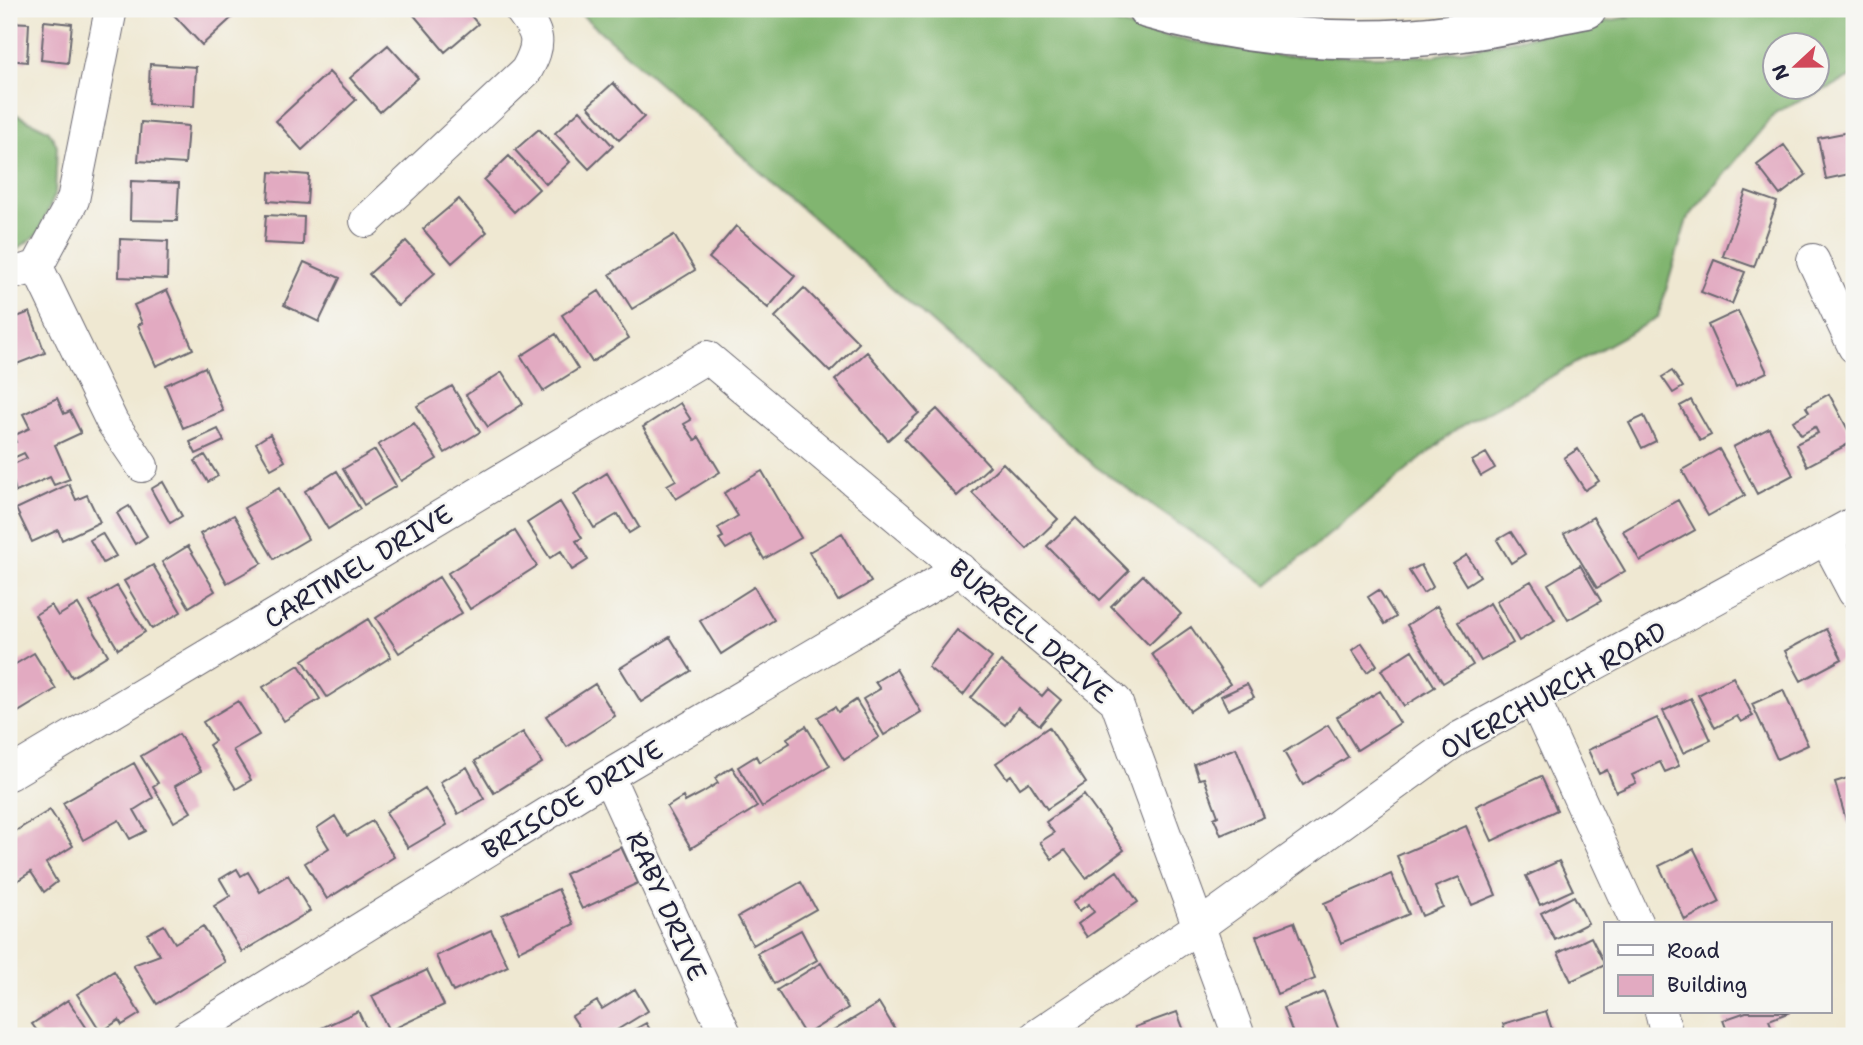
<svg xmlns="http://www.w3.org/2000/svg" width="1863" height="1045" viewBox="0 0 1863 1045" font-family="'Shantell Sans',sans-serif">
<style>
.forest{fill:#81b56f;stroke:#526c55;stroke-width:2;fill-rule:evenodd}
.building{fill:#e2aac1}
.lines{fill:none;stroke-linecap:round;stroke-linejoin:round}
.minor-casing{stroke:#6a6770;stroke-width:34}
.primary-casing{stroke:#6a6770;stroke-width:41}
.minor{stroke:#fff;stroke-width:32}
.primary{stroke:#fff;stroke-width:38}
.labels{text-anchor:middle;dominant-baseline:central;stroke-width:5;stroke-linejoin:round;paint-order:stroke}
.street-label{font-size:26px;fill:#22223b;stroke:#f6f6f2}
</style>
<rect width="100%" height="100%" fill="#f6f6f2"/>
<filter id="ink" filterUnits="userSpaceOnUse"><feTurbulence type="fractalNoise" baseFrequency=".0143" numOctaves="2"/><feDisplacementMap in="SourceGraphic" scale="14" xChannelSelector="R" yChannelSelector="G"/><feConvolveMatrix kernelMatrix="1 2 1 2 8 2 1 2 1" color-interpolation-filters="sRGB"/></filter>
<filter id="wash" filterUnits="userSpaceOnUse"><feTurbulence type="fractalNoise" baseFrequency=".00686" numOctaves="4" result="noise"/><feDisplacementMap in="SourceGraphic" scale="28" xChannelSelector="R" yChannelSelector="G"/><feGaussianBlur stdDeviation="1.57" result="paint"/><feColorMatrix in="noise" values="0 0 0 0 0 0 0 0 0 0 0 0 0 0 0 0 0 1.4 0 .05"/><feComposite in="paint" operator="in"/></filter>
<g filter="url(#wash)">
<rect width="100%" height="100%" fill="#efe8d2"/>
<path class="forest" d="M575 9H1070L1151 34 1279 56H1433L1667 9H1854V76L1776 112 1687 219 1658 317 1457 429 1268 585 1096 467ZM1776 46H1818V88H1776Z
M9 111 48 130 57 145 55 195 38 234 9 255Z"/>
<g id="blocks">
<path class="building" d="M178 9H233L237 13 202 45 172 13Z
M419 9H465L478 24 445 52 413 14Z
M44 21 72 24 68 63 41 60Z
M9 22 29 23 27 62 9 60Z
M388 45 418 78 380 112 350 78Z
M150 64 196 67 194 106 148 104Z
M329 72 356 100 302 150 276 121Z
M613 83 644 117 619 140 588 106Z
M580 110 613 146 589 169 555 133Z
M141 122 188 126 185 164 138 161Z
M539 129 570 162 546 184 515 150Z
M1854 131V173L1826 179 1818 138Z
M1784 145 1806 175 1780 195 1757 165Z
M509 156 539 189 514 212 484 180Z
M270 172 309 175 307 204 268 201Z
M131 181 179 183 177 221 130 220Z
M1746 191 1777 202 1754 267 1723 256Z
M459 199 487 232 452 263 423 229Z
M266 215 304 217 303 245 264 243Z
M736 226 795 276 768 308 709 258Z
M674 235 695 270 632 309 610 274Z
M120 239 168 241 167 279 119 277Z
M406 241 435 273 398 306 369 274Z
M1714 260 1745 272 1732 304 1701 292Z
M304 262 340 278 319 322 284 305Z
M804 288 859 343 830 372 775 317Z
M167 290 193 349 156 366 138 325 142 323 134 305Z
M599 291 629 338 592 362 562 315Z
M1738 311 1767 372 1736 387 1708 325Z
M30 312 45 353 9 367V320Z
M556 334 578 369 543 391 521 356Z
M867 352 919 413 888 440 835 380Z
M205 367 223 411 183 428 165 385Z
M1672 371 1683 387 1673 393 1662 377Z
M502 372 523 404 488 427 466 395Z
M452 386 480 432 445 453 417 406Z
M1829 394 1854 441 1807 466 1796 444 1818 433 1815 427 1801 435 1793 421 1809 412 1806 407Z
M57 398 64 414 70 411 81 433 55 445 70 479 54 485 50 477 16 492 9 466 27 458 24 453 9 460V445L16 442 13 436 30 428 23 414Z
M1691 400 1711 435 1700 441 1680 406Z
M680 403 691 420 684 424 695 440 699 437 720 472 676 499 667 485 676 480 643 427Z
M937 409 990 466 957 496 904 439Z
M1644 416 1656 441 1642 448 1629 423Z
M414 423 437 459 401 481 378 445Z
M1769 428 1793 475 1757 494 1733 447Z
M218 429 224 441 196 454 190 442Z
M270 434 285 461 271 469 256 443Z
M1578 449 1599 481 1585 490 1564 458Z
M1719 449 1745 495 1708 516 1682 470Z
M375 450 396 486 364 505 343 469Z
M1486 453 1495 468 1481 476 1472 461Z
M205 455 218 476 208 482 195 461Z
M1003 463 1058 519 1027 549 972 493Z
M337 471 360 509 328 529 305 491Z
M762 471 801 538 764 559 750 535 726 549 719 539 723 537 718 528 738 516 724 493Z
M607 473 639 527 629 533 618 514 594 528 574 494Z
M163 482 182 516 170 523 151 489Z
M69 484 76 500 87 495 100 522 62 540 58 530 32 542 16 509Z
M279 488 308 539 274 559 244 508Z
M1678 500 1695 530 1640 561 1623 531Z
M560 502 582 538 576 541 588 560 572 570 561 551 550 558 527 523Z
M129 506 147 536 135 544 117 513Z
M234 515 262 563 227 583 200 534Z
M1593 517 1625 571 1597 588 1564 534Z
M1076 518 1129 571 1100 600 1047 546Z
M515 531 537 566 470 609 448 573Z
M1511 532 1525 554 1511 563 1497 540Z
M102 533 116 556 103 563 90 540Z
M842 533 871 582 838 601 809 552Z
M188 546 215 591 189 607 162 562Z
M1467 555 1480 576 1466 585 1453 564Z
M153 565 181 612 152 629 124 581Z
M1421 565 1433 587 1423 593 1409 571Z
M1580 565 1601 601 1568 620 1548 584Z
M1143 575 1181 614 1149 645 1111 606Z
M439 577 462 613 399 653 376 618Z
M1531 581 1555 620 1519 641 1496 601Z
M117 586 145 632 118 649 90 602Z
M754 587 774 620 721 654 700 621Z
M1379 590 1396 617 1385 624 1368 597Z
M1490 603 1513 643 1481 661 1458 622Z
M78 604 108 655 72 677 35 615 51 605 58 616Z
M1437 606 1473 665 1443 683 1407 625Z
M368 619 391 657 327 697 303 660Z
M1191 627 1230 684 1190 711 1152 654Z
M1826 629 1842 659 1801 681 1785 651Z
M957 630 992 658 963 695 928 667Z
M670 637 691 671 641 702 620 668Z
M1362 643 1377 665 1367 672 1352 650Z
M1412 650 1435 687 1404 706 1381 670Z
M34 653 56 689 18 712 9 696V668Z
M1001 661 1042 696 1048 689 1061 700 1040 725 1018 708 1005 725 971 698Z
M299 665 320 699 284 721 263 687Z
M896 669 921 712 884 735 863 699 880 689 875 682Z
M1733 677 1753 716 1741 722 1737 716 1715 728 1698 695Z
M595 684 615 716 567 747 546 716Z
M1247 684 1254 697 1228 710 1221 696Z
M1783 690 1808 745 1777 759 1752 704Z
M1380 691 1400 723 1357 750 1337 717Z
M1691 698 1711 740 1683 753 1663 711Z
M856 700 879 737 844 760 818 717 835 707 838 712Z
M238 701 259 735 233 750 251 780 236 789 209 745 215 741 203 722Z
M1657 718 1679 766 1665 772 1660 762 1632 775 1636 783 1616 792 1607 770 1599 774 1588 750Z
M1328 725 1348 757 1303 785 1284 752Z
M806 726 830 766 762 807 738 767 756 756 759 762 790 743 787 738Z
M1049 727 1086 783 1047 809 1029 782 1020 788 1011 775 1007 778 996 763Z
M523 732 542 763 494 793 475 761Z
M179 734 201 771 175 786 191 812 174 822 153 786 158 783 141 756Z
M1236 748 1264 817 1221 835 1214 818 1218 816 1204 778 1199 779 1194 764Z
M134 763 153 798 134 810 146 831 130 839 119 820 83 840 63 803Z
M467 767 484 799 458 814 440 782Z
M732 767 757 807 691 848 667 807 683 797 685 802 702 793 718 783 715 778Z
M1541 776 1557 810 1492 841 1476 806Z
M1854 776V820L1847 823 1835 782Z
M425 788 447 825 408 848 386 812Z
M1084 795 1124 850 1086 878 1065 850 1052 859 1040 842 1054 833 1046 822Z
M50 810 73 846 46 863 57 882 44 892 31 872 9 886V835Z
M335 816 347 836 372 821 394 857 327 899 305 863 329 848 317 828Z
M1466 826 1496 895 1472 905 1459 877 1435 887 1443 907 1422 916 1397 856Z
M621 847 638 883 582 909 565 874Z
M1694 849 1720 902 1685 920 1659 866Z
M1559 861 1573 890 1540 905 1526 876Z
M237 869 241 876 248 872 260 892 288 875 310 911 242 952 214 906 230 896 220 879Z
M1117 871 1138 902 1087 937 1078 924 1094 912 1089 904 1079 911 1073 902Z
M1391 874 1409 914 1341 943 1324 903Z
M801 882 816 909 753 945 738 917Z
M558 889 574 924 519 951 502 915Z
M1574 896 1588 923 1555 940 1541 913Z
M1294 922 1315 979 1277 994 1256 936Z
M164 925 175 943 203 926 225 962 157 1004 133 965 160 955 147 934Z
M491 930 508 966 453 992 436 956Z
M801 930 817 960 774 984 757 953Z
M1591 937 1605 965 1571 981 1558 953Z
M821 963 848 1008 805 1035 777 990Z
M427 970 444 1005 389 1031 372 996Z
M114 971 140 1014 122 1025 119 1020 101 1032 77 994Z
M635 989 648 1011 607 1036H585L572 1016 597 1001 602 1009Z
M1324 992 1341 1036H1294L1283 1008Z
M68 1000 92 1036H41L32 1024Z
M879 1003 895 1029 883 1036H825Z
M358 1011 370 1036H305L330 1024Z
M1546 1011 1554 1036H1507L1503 1024Z
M1177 1012 1186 1036H1139L1135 1027Z
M1746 1012H1790L1769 1020 1775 1036H1729L1723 1020Z
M646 1023 654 1036H623Z"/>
</g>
</g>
<g filter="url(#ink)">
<use href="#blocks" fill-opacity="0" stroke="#6a6770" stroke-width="2"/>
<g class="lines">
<defs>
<path id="minor" d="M366 221 526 71C542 42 539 34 520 9
M1813 260 1854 347
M37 267 112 422 142 466
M9 274 37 267 73 200 111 9
M1826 539 1854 592
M1534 699 1637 924
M9 774 707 357 1116 701 1239 1036
M608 776 726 1036
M1661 1012 1667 1036
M187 1036 608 776 960 569
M1036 1036 1198 927 1459 738 1854 523"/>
<path id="primary" d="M1147 9C1245 38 1353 47 1455 33 1499 28 1543 17 1587 9"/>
</defs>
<use href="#minor" class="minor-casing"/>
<use href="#primary" class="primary-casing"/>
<use href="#minor" class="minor"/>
<use href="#primary" class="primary"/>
</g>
</g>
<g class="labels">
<g class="street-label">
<text transform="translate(358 566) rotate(-31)">CARTMEL DRIVE</text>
<text transform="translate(1031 631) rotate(41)">BURRELL DRIVE</text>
<text transform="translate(1553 690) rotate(-29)">OVERCHURCH ROAD</text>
<text transform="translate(572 799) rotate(-31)">BRISCOE DRIVE</text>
<text transform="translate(667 906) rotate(66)">RABY DRIVE</text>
</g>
</g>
<rect width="1863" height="1045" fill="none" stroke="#f6f6f2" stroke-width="35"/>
<rect x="1604" y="922" width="228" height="91" fill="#f6f6f2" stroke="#a1a1a9" stroke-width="2"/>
<rect x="1618" y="945" width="35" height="10" fill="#ffffff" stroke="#a1a1a9" stroke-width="2"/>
<text x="1667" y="958" font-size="21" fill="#22223b">Road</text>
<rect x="1618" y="975" width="35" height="21" fill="#e2aac1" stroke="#a1a1a9" stroke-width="2"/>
<text x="1667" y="992" font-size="21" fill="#22223b">Building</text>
<g transform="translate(1796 66) rotate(248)"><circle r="33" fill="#f6f6f2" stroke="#a1a1a9" stroke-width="2"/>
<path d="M0-5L12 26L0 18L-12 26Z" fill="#d1495b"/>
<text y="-10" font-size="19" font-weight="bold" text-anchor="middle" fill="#22223b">N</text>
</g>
</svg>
